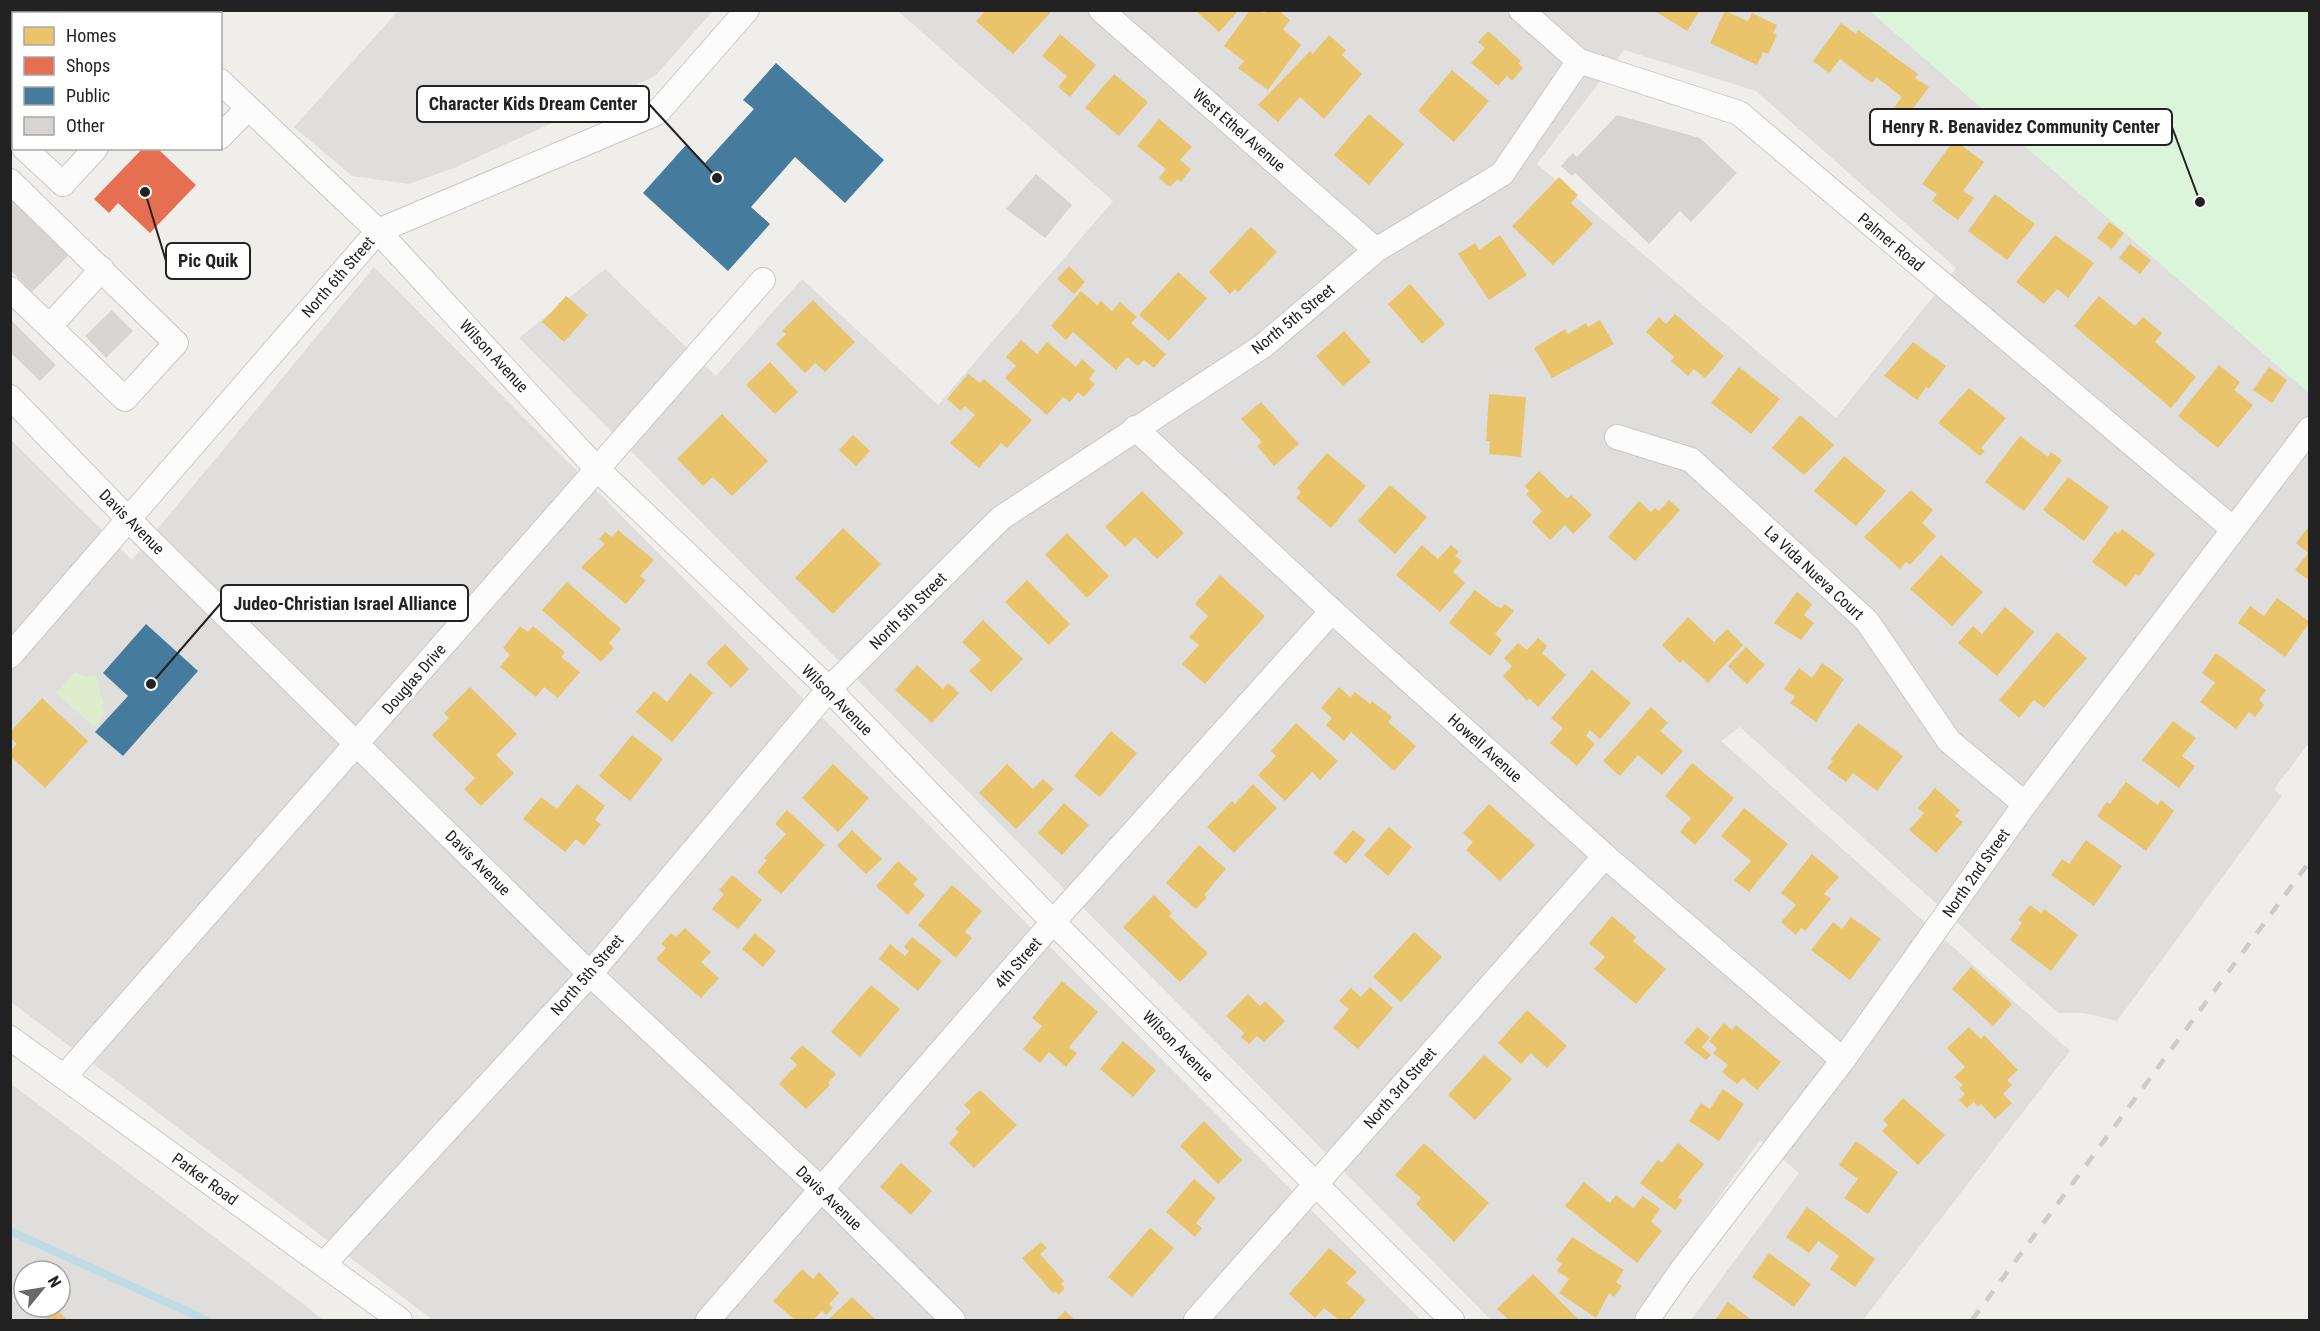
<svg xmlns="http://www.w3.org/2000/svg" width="2320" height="1331" viewBox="0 0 2320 1331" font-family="'Roboto Condensed',sans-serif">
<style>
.residential{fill:#dfdedc;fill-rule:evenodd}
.grass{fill:#ddeccb}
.park{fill:#daf5da}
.homes{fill:#e9c46a}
.shops{fill:#e76f51}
.public{fill:#457b9d}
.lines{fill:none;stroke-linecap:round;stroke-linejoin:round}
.stream{stroke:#bfdbe3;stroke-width:8}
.building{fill:#d7d4d2}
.minor-casing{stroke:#c9c8c7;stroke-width:26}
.major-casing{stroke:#a79c86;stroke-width:32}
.minor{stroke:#fdfcfc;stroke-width:24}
.major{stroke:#f3ede7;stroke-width:30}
.rail{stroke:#ccc;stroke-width:4.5;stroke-dasharray:12 12;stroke-linecap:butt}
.labels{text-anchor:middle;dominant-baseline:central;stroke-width:6;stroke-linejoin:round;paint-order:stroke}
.street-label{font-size:16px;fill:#222;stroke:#fff}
.leader{fill:none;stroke:#222;stroke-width:2}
.callout-dot{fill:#222;stroke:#fff;stroke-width:2}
.callout{fill:#fff;stroke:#222;stroke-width:2}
.callout-label{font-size:18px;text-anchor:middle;font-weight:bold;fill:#222}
</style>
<rect width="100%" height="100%" fill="#f0eeeb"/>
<path class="residential" d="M398 11V10L713 11 655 76 454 168 409 184 352 176 294 127Z
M898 11H1870L2309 393V743L2274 789 2282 796 2117 1021 2084 1013H2058L1740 727 1721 741 2070 1051 1863 1320H1691L1799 1173 1760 1140 1632 1320H1491L519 338 605 269 716 376 802 279 938 405 1113 201ZM1624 50 1756 91 1956 268 1836 418 1537 164Z
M374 267 1421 1320H433L11 1002 10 439 132 560Z
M10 1083 311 1310 323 1320H11ZM24 1271H60V1307H24Z"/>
<path class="grass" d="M75 672 85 677 97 675 105 714 94 727 56 693Z"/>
<path class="park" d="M1870 11H2309V393Z"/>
<path class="homes" d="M986 10H1047L1050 13 1013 54 976 21Z
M1195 10H1239L1219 32Z
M1250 10 1265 13 1267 10H1278L1290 20 1283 29 1301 45 1268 90 1238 68 1244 61 1224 46Z
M1653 10H1700L1687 31Z
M1725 11 1748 21 1752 13 1777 25 1773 33 1777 35 1768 54 1763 52 1757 65 1710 43Z
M1841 23 1856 34 1858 30 1918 74 1915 78 1929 87 1912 110 1893 109 1902 97 1876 77 1872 83 1840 59 1829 73 1813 61Z
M1488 31 1521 61 1518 63 1523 68 1512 81 1507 76 1498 86 1471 63 1485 48 1478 42Z
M1060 34 1096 65 1070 97 1058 87 1067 76 1042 56Z
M1329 35 1346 50 1342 55 1362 74 1324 119 1300 97 1278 122 1258 105 1310 51 1313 54Z
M1452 70 1489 101 1454 142 1418 111Z
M1114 74 1148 102 1119 136 1085 108Z
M1369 114 1404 144 1369 185 1334 155Z
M1159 119 1192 147 1180 160 1191 169 1181 182 1178 179 1170 187 1159 178 1166 169 1137 146Z
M1954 140 1984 162 1963 191 1974 198 1958 220 1932 201 1937 194 1922 184Z
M1559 177 1578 195 1571 203 1593 224 1553 265 1512 226Z
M1995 194 2035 224 2007 260 1968 231Z
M2109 222 2124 233 2112 249 2097 238Z
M1251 227 1277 252 1238 292 1235 289 1230 294 1209 272Z
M1500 235 1527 275 1489 300 1458 254 1475 243 1479 250Z
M2055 235 2094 263 2068 298 2057 289 2044 304 2016 282Z
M2130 244 2151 260 2140 274 2119 258Z
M1069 266 1085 282 1074 294 1057 279Z
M1178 272 1207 298 1169 341 1139 315Z
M1410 284 1445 324 1422 344 1388 304Z
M1081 291 1097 305 1101 301 1112 311 1120 302 1137 317 1131 323 1166 354 1154 368 1144 360 1138 366 1127 357 1116 370 1073 332 1066 340 1051 326Z
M566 296 588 315 564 342 542 322Z
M2099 296 2135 326 2143 317 2162 333 2155 342 2196 377 2171 408 2074 326Z
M813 300 855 342 825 372 815 363 805 373 776 344 786 334 782 331Z
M1675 314 1724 356 1705 378 1694 369 1688 376 1671 361 1674 357 1646 332 1659 317 1666 324Z
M1600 320 1614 344 1552 378 1534 348 1565 329 1568 334 1586 323 1588 327Z
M1344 331 1371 362 1343 386 1316 356Z
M1021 340 1037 354 1047 342 1076 367 1082 359 1095 371 1089 379 1095 384 1084 397 1078 392 1070 402 1063 397 1047 415 1005 378 1016 366 1006 357Z
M1913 342 1946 366 1929 389 1926 387 1917 400 1884 376Z
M770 362 798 392 775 414 746 385Z
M2219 365 2240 382 2234 390 2253 405 2218 448 2178 416Z
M1739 367 1780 399 1751 434 1711 403Z
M2269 367 2287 380 2272 403 2253 390Z
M968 374 980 383 984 379 1032 420 1007 448 1001 443 979 468 950 443 975 415 965 406 961 411 947 399Z
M1969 388 2006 418 1981 448 1985 451 1980 456 1938 423Z
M1489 394 1526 397 1521 457 1489 454 1490 441H1486Z
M1261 402 1299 444 1274 466 1257 446 1262 442 1241 419Z
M722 414 768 461 732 496 713 477 703 486 677 459Z
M1800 415 1834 445 1804 475 1772 448Z
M853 435 870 451 856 466 839 450Z
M2020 436 2048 457 2051 452 2062 460 2024 511 1985 482Z
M1327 453 1366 486 1331 528 1296 498 1301 492 1297 488Z
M1844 456 1886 491 1856 526 1814 491Z
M1539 471 1567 499 1571 495 1592 515 1573 534 1565 525 1550 540 1532 522 1542 511 1526 494 1529 491 1525 486Z
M2068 477 2109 507 2084 541 2043 510Z
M1390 485 1427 517 1395 554 1358 521Z
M1911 490 1933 510 1922 523 1936 536 1910 565 1906 562 1900 569 1864 537Z
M1142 491 1184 533 1157 559 1135 537 1125 547 1105 527Z
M1669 500 1680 510 1635 561 1608 537 1639 501 1651 512 1655 508 1659 511Z
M2310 525V581L2295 570 2308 553 2296 543Z
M843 528 881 564 833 614 795 578Z
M2122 529 2155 554 2139 576 2136 574 2126 587 2092 562 2115 531 2118 534Z
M618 530 654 560 640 576 646 580 626 604 581 567 605 544 599 539 605 532 612 537Z
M1067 533 1109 576 1087 598 1045 555Z
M1422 545 1438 559 1451 545 1459 552 1455 556 1462 561 1453 572 1465 583 1440 612 1396 575Z
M1941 555 1983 592 1952 626 1910 589Z
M1220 575 1265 616 1205 684 1182 664 1199 645 1189 637 1208 616 1195 604Z
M1027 580 1070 624 1049 645 1005 602Z
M567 582 621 629 609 643 614 648 601 662 542 610Z
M1475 590 1496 606 1501 608 1505 604 1514 611 1495 634 1502 640 1490 656 1449 623Z
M1797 592 1812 604 1804 615 1814 623 1801 640 1774 623Z
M2277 598 2310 622 2285 657 2238 623 2250 606 2264 616Z
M2005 607 2034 632 1997 676 1958 643 1973 626 1982 634Z
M1688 617 1714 642 1727 629 1743 645 1708 683 1683 660 1680 663 1662 645Z
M983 620 1023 659 991 692 969 671 981 660 962 642Z
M520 626 528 632 533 626 565 652 561 657 580 672 558 698 544 687 536 697 500 667 510 655 503 648Z
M2057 632 2087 658 2044 708 2034 700 2019 718 1999 700Z
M1538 638 1547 646 1542 653 1566 675 1538 707 1529 698 1527 701 1503 676 1512 666 1504 658 1518 643 1527 650Z
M725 644 749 669 731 688 706 663Z
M1746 647 1765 665 1747 684 1728 666Z
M2216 653 2266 690 2259 700 2264 705 2255 717 2249 712 2236 729 2200 702 2215 683 2202 673Z
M1822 663 1844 679 1816 722 1790 703 1795 697 1784 689 1799 668 1812 678Z
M917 665 943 689 948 683 959 693 932 723 895 690Z
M1592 670 1631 703 1600 739 1590 730 1586 736 1595 744 1577 766 1550 743 1563 728 1551 718Z
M690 673 713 693 672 742 636 712 654 691 667 702Z
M470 687 517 734 496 755 514 773 481 806 464 789 475 778 432 735 449 718 444 713Z
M1339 687 1350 697 1355 692 1370 704 1372 701 1392 717 1388 722 1416 746 1394 771 1351 732 1344 741 1326 725 1332 718 1321 708Z
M42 698 88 741 45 788 10 756V751L17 744 10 738V732Z
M1651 707 1668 723 1660 731 1683 751 1662 775 1638 755 1620 776 1603 761Z
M2173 721 2196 738 2182 756 2195 766 2179 788 2142 760Z
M1296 723 1338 761 1320 780 1312 772 1285 801 1258 775 1276 756 1271 751Z
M1858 723 1903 756 1877 791 1853 773 1846 782 1827 768 1833 761 1831 759Z
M1111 731 1137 753 1100 797 1074 776Z
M632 735 663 759 630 801 599 776Z
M1692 763 1734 798 1695 845 1680 832 1691 818 1665 796Z
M833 764 869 798 838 832 802 798Z
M1007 764 1033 789 1043 779 1054 789 1016 829 979 793Z
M2126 782 2158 805 2161 800 2174 811 2146 851 2097 816 2107 802 2110 804Z
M577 784 605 806 595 820 601 824 584 846 576 839 565 852 523 819 541 797 557 809Z
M1253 784 1277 808 1234 853 1207 827 1232 801 1235 804Z
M1935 788 1960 810 1955 816 1963 822 1936 853 1909 830 1924 813 1918 808Z
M1064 803 1089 825 1062 855 1038 833Z
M1489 804 1535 845 1500 881 1466 850 1473 842 1463 833Z
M1744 808 1788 844 1749 892 1734 880 1751 861 1721 836Z
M787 810 825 845 781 894 757 872 767 860 764 858 786 834 775 824Z
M1389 827 1412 847 1388 876 1364 855Z
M852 830 882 859 866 874 837 846Z
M1353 830 1366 840 1346 864 1333 853Z
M2086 840 2122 866 2094 906 2051 875 2062 859 2069 864Z
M1199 845 1226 869 1204 895 1207 897 1196 909 1166 883Z
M1812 854 1839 877 1824 894 1831 899 1805 931 1801 928 1796 935 1781 922 1796 905 1781 893Z
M898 861 918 879 913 884 925 895 908 915 876 886Z
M732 875 762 900 738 929 712 909 724 894 719 890Z
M952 885 982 911 965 932 972 938 956 958 918 925Z
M1154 895 1172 913 1169 916 1208 953 1180 982 1123 927Z
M2030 905 2041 913 2044 909 2078 935 2051 971 2010 940 2022 923 2018 920Z
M1612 916 1636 937 1633 941 1666 969 1636 1004 1594 969 1605 957 1589 943Z
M1851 917 1881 939 1850 980 1811 950 1833 922 1842 929Z
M685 928 711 952 701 962 719 978 701 998 656 959 666 948 661 944 671 933 676 937Z
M1414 932 1442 957 1401 1002 1373 977Z
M755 933 776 951 763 967 742 949Z
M912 937 942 961 918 991 879 959 890 944 905 956 909 951 904 947Z
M1971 967 2012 1004 1993 1026 1952 989Z
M1062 981 1098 1012 1069 1047 1077 1053 1066 1067 1049 1052 1040 1063 1023 1049 1042 1026 1032 1018Z
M871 985 900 1009 860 1057 831 1032Z
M1370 987 1393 1008 1358 1049 1333 1028 1349 1009 1339 1001 1351 988 1361 997Z
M1248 994 1260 1006 1265 1001 1285 1021 1264 1042 1257 1036 1249 1044 1241 1037 1244 1033 1226 1016Z
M1527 1010 1567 1046 1547 1068 1531 1053 1521 1064 1498 1043Z
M1724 1023 1732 1030 1736 1025 1781 1062 1757 1090 1743 1078 1737 1084 1722 1072 1728 1065 1713 1053 1717 1048 1709 1041Z
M1697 1027 1710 1037 1702 1047 1711 1055 1706 1060 1684 1043Z
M1969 1027 1981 1039 1984 1035 2018 1070 2007 1080 2012 1085 2003 1094 2012 1103 1995 1119 1981 1104 1978 1107 1974 1102 1967 1108 1959 1100 1965 1094 1959 1088 1963 1085 1954 1077 1965 1067 1947 1048Z
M1123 1041 1156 1070 1133 1097 1100 1069Z
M802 1045 836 1074 828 1083 830 1085 806 1109 779 1084 797 1065 790 1058Z
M1484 1055 1512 1079 1475 1120 1448 1095Z
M1723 1089 1744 1104 1719 1141 1689 1121 1701 1103 1710 1109Z
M980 1090 1017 1125 974 1168 949 1143 959 1132 955 1129 971 1112 964 1105Z
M1903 1098 1945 1135 1918 1165 1882 1131 1888 1125 1883 1120Z
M1204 1121 1242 1160 1218 1184 1180 1146Z
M1856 1141 1898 1172 1868 1214 1844 1198 1858 1179 1839 1165Z
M1424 1143 1489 1203 1454 1242 1416 1204 1421 1198 1395 1175Z
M1678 1143 1704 1164 1678 1197 1683 1200 1675 1210 1640 1183 1658 1160 1662 1163Z
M901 1163 932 1191 911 1215 880 1187Z
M1194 1179 1216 1198 1196 1223 1202 1228 1195 1237 1166 1212Z
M1584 1182 1610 1203 1616 1195 1633 1208 1643 1196 1660 1209 1651 1221 1662 1231 1637 1263 1565 1206Z
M1807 1207 1875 1259 1855 1287 1830 1269 1839 1256 1818 1241 1809 1253 1786 1237Z
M1150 1228 1174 1248 1132 1297 1108 1277Z
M1572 1237 1624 1270 1616 1282 1622 1286 1614 1297 1609 1293 1596 1318 1559 1293 1569 1279 1557 1271 1562 1264 1556 1260Z
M1041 1242 1047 1248 1040 1254 1064 1281 1061 1284 1065 1288 1059 1295 1055 1291 1053 1293 1022 1258Z
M1329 1248 1357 1272 1346 1283 1366 1300 1349 1320H1339L1324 1308 1315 1318 1289 1294Z
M1769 1253 1811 1284 1794 1307 1752 1277Z
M802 1269 813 1279 819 1272 839 1293 829 1304 833 1308 826 1315 822 1311 813 1320H795L773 1301Z
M1533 1274 1579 1320H1509L1497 1309Z
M852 1297 875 1319 828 1320Z
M1728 1302 1752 1320H1715Z
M57 1310 67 1320H45Z
M1065 1311 1075 1320H1056Z"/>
<path class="shops" d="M143 148H157L196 185 150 233 118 203 109 213 94 199Z"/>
<path class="public" d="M776 63 884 160 845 203 795 157 751 207 770 224 728 271 643 193 686 145 705 163 754 109 743 100Z
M146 624 198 671 123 756 95 732 128 696 103 673Z"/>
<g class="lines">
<path class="stream" d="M10 1231 206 1320"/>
</g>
<path class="building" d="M1617 115 1700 138 1737 173 1691 222 1680 211 1649 244 1575 173 1572 176 1561 166 1573 153 1577 157Z
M1036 174 1072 205 1045 238 1006 209Z
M10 195 70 254 32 292 10 270Z
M112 310 133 331 106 358 85 336Z
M10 319 56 365 40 381 10 352Z"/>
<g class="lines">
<defs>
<path id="minor" d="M145 10 148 14
M1101 10 1376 250
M1521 10 1579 61 1739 113 2232 528
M220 81 378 231 596 468 829 689 1053 922 1452 1320
M220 137 248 108
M24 148 63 184 96 148
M10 181 176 343 125 399 10 289
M50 326 102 269
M10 397 129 520 590 974 823 1191 953 1320
M1135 428 1332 611 1605 856 1843 1060
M1617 437 1691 460 1867 621 1949 741 2025 804
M10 656 378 231 657 113 747 10
M10 1038 400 1320
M64 1077 763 280
M324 1264 590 974 829 689 1001 518 1263 346 1376 250 1502 174 1579 61
M708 1320 1053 922 1332 611
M1196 1320 1605 856
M1647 1320 1681 1271 1843 1060 2025 804 2310 429"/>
<path id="major" d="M63 14 66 10
M10 76 14 72"/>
</defs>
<use href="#minor" class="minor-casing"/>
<use href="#major" class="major-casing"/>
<use href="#minor" class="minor"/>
<use href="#major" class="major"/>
<path class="rail" d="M1972 1320 2310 861"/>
</g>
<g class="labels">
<g class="street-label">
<text transform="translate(1239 130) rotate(41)">West Ethel Avenue</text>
<text transform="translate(1891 242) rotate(40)">Palmer Road</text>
<text transform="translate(338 277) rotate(-49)">North 6th Street</text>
<text transform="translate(1293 319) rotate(-39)">North 5th Street</text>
<text transform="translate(494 356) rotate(47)">Wilson Avenue</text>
<text transform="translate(132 522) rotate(45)">Davis Avenue</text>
<text transform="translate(1814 573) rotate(43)">La Vida Nueva Court</text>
<text transform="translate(908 611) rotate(-45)">North 5th Street</text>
<text transform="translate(414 679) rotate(-49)">Douglas Drive</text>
<text transform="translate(837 700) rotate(45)">Wilson Avenue</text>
<text transform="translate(1485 748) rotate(42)">Howell Avenue</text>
<text transform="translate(478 863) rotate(45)">Davis Avenue</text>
<text transform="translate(1976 873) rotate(-55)">North 2nd Street</text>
<text transform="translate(1018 963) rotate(-49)">4th Street</text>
<text transform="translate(587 975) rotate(-49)">North 5th Street</text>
<text transform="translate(1178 1046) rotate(45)">Wilson Avenue</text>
<text transform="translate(1400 1088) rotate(-49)">North 3rd Street</text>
<text transform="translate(205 1179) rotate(36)">Parker Road</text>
<text transform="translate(829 1198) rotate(44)">Davis Avenue</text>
</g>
</g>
<path class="leader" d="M717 178L649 104M2200 202L2172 127M145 192L166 261M151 684L221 603"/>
<g class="callout-dot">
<circle cx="717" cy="178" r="6"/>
<circle cx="2200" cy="202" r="6"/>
<circle cx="145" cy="192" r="6"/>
<circle cx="151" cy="684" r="6"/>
</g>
<g class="callout">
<rect x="417" y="86" width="232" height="36" rx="6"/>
<rect x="1870" y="109" width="302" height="36" rx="6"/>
<rect x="166" y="243" width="84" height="36" rx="6"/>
<rect x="221" y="585" width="247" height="36" rx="6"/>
</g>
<g class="callout-label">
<text x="533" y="110">Character Kids Dream Center</text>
<text x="2021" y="133">Henry R. Benavidez Community Center</text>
<text x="208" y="267">Pic Quik</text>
<text x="345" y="610">Judeo-Christian Israel Alliance</text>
</g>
<rect width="2320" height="1331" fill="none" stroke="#222222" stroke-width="24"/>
<rect x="12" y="12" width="210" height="138" fill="#ffffff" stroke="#a7a7a7" stroke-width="1.5"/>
<rect x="24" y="27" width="30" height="18" fill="#e9c46a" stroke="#a7a7a7" stroke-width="1.5"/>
<text x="66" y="42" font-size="18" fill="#222222">Homes</text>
<rect x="24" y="57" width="30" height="18" fill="#e76f51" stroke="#a7a7a7" stroke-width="1.5"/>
<text x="66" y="72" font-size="18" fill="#222222">Shops</text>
<rect x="24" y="87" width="30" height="18" fill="#457b9d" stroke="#a7a7a7" stroke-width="1.5"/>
<text x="66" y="102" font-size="18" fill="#222222">Public</text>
<rect x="24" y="117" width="30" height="18" fill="#d7d4d2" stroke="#a7a7a7" stroke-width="1.5"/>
<text x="66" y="132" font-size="18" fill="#222222">Other</text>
<g transform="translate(42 1289) rotate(60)"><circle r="28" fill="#ffffff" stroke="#a7a7a7" stroke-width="1.5"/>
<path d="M0-4.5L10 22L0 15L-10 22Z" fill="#6a6968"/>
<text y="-9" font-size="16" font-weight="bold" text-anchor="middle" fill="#222222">N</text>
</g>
</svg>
